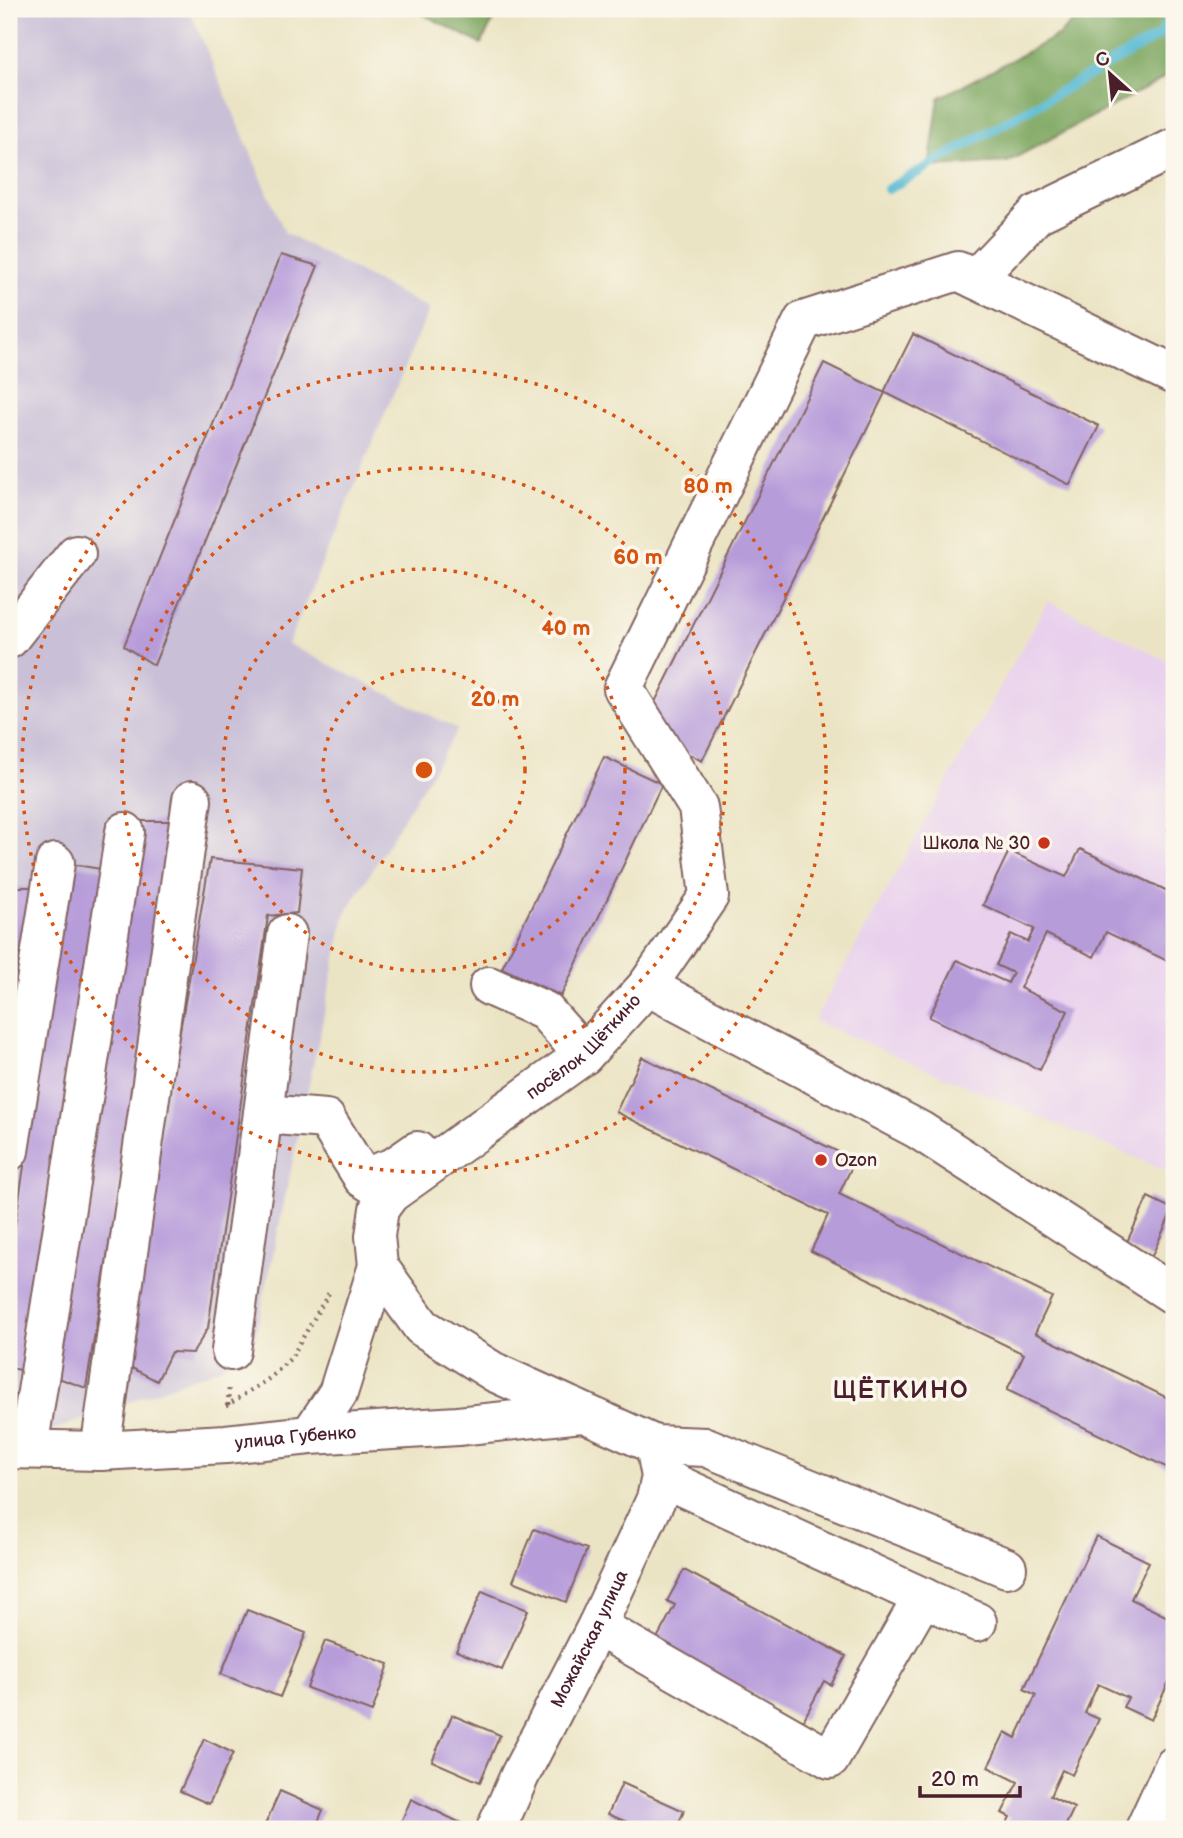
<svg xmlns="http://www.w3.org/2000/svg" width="1183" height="1838" viewBox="0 0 1183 1838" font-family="'Balsamiq Sans',sans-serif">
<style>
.built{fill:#e9d1ed}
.industrial{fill:#c9bfd7}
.forest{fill:#7ca65e;stroke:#636244;stroke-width:2}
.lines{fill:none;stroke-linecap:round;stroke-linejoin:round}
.stream{stroke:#54b9d2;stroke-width:10}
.building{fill:#b79cda}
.minor-casing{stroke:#826461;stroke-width:42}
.path{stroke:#826461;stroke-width:4.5;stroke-dasharray:2 5;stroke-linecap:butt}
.minor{stroke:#fff;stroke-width:38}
.ring{fill:none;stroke:#d8530f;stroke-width:3.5;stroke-dasharray:3.5 7}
.poi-dot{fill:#c8321e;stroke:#fbf7ec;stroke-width:2.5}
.labels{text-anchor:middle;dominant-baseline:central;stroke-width:7;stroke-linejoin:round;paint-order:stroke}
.poi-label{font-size:18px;fill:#4a1f2b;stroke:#fbf7ec;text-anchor:end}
.street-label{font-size:18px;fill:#4a1f2b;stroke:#fbf7ec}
.district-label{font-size:24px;font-weight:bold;letter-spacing:2px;fill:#4a1f2b;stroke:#fbf7ec}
.centre{fill:#d8530f;stroke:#fbf7ec;stroke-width:3.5}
.ring-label{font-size:21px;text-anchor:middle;font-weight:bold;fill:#d8530f;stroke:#fbf7ec;stroke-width:7;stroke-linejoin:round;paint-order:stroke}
</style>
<rect width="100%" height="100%" fill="#fbf7ec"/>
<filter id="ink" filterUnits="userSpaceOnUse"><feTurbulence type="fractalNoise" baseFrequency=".0143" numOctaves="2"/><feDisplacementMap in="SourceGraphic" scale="14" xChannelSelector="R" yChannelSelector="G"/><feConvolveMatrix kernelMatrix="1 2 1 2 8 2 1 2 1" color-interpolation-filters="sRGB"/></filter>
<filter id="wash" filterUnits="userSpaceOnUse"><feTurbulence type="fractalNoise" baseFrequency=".00686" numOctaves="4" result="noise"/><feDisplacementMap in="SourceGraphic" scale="28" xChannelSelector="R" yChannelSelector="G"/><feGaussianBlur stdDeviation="1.57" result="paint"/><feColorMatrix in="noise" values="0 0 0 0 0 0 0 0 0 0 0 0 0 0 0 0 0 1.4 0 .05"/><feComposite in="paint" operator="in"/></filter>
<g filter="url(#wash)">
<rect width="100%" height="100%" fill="#ebe4c4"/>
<path class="built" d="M1048 601 1174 664V1174L814 1021Z"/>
<path class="industrial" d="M9 9H189L285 233 429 309 288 644 458 729 345 915 255 1339 220 1368 46 1433 9 1428Z"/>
<path class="forest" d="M413 9H499L481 44Z
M1086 9H1174V70L1156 83 1007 162 929 167 939 98 1059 35Z"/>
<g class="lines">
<path class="stream" d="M888 189 1160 35 1174 11"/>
</g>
<g id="blocks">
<path class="building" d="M281 255 318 266 154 665 124 646Z
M913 334 1099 426 1070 485 884 392Z
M824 363 885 393 702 761 641 730Z
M604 757 662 784 561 996 502 968Z
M1174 816V833L1168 830Z
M142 821H177L86 1388 50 1375Z
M1080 849 1174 894V964L1106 932 1094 957 1046 934 1020 988 1068 1011 1040 1070 929 1017 957 960 1008 983 1013 973 996 965 1011 934 1028 942 1034 929 983 905 1009 851 1066 877Z
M210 859 302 868 297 913 268 916 208 1328 193 1353 171 1352 157 1381 122 1363Z
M70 864 107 870 27 1371 9 1368V1265Z
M9 887H36L9 1044Z
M642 1057 855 1160 839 1194 1052 1297 1035 1333 1174 1401V1471L1007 1390 1024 1354 811 1251 828 1215 616 1112Z
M1148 1197 1173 1209 1151 1258 1125 1246Z
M534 1529 587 1549 566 1602 513 1581Z
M1096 1536 1149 1562 1131 1599 1174 1620V1671L1151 1720 1123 1707 1128 1698 1098 1684 1085 1713 1099 1719 1072 1775 1062 1770 1050 1796 1074 1808 1064 1829H1004L1010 1817 1002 1813 1018 1782 988 1767 1005 1732 1016 1738 1036 1695 1024 1689Z
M684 1570 846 1656 831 1685 824 1681 803 1721 655 1642 675 1605 667 1601Z
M482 1591 528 1610 502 1670 456 1651Z
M247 1610 306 1633 280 1697 221 1674Z
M325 1641 389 1664 372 1712 307 1688Z
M452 1715 500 1735 480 1782 432 1761Z
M204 1739 233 1753 209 1804 180 1791Z
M622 1783 684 1811 676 1829H643L608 1814Z
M280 1791 323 1810 315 1829H263Z
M411 1799 467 1826 465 1829H398Z"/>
</g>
</g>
<g filter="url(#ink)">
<use href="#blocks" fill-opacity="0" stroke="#826461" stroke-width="2"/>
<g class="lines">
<defs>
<g id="minor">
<path d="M975 279 1037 214 1174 148"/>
<path d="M9 639 76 554"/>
<path d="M489 986 545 1011 584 1055"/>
<path d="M647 986 709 896 698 807 623 688 803 321 958 271 1174 375"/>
<path d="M263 1114 326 1119 363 1178 385 1192"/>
<path d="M9 1151 55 863"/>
<path d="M363 1178 394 1167 417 1151"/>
<path d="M231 1351 287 934"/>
<path d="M310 1435 338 1393 378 1266"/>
<path id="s1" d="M9 1449 100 1451 226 1444 310 1435 458 1426 582 1413"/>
<path d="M28 1449 125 832"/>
<path d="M100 1451 192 800"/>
<path d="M661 1477 977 1622"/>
<path id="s2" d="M1007 1568 706 1447 655 1445 494 1372 422 1327 378 1266 375 1236 379 1209 390 1194 584 1055 647 986 919 1130 1174 1295"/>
<path d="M597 1626 830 1759 923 1597"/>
<path id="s3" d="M496 1829 520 1775 597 1626 656 1499 661 1477 655 1445"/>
<path d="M1145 1829 1174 1766"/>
</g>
</defs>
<use href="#minor" class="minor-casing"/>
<path class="path" d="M228 1405 229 1386
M226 1406 270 1378 291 1358 330 1291"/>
<use href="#minor" class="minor"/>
</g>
</g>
<g class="ring">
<circle cx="424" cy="770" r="101"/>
<circle cx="424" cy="770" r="201"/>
<circle cx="424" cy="770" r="302"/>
<circle cx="424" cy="770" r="402"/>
</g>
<g class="poi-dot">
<circle cx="1044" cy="843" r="7"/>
<circle cx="821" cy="1160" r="7"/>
</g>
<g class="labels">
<g class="poi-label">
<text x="1030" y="843">Школа № 30</text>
<text x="835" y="1160" text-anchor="start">Ozon</text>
</g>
<g class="street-label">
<text stroke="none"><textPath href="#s2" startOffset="1032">посёлок Щёткино</textPath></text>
<text stroke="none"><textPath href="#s1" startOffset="287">улица Губенко</textPath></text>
<text stroke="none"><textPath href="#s3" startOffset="212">Можайская улица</textPath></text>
</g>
<g class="district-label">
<text x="901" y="1390">ЩЁТКИНО</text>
</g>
</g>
<circle cx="424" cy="770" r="10" class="centre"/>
<g class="ring-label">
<text x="708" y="493">80 m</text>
<text x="638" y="564">60 m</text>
<text x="566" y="635">40 m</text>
<text x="495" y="706">20 m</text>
</g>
<rect width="1183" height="1838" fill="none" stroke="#fbf7ec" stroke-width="35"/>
<g transform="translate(1110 74) rotate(333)" stroke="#fbf7ec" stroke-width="5" paint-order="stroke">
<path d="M0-5L12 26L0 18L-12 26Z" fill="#4a1f2b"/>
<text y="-10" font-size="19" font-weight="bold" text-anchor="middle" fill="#4a1f2b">С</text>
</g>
<path d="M920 1786v10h100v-10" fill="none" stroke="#4a1f2b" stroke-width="3.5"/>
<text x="931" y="1786" font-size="21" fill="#4a1f2b" stroke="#fbf7ec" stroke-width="5" paint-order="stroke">20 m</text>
</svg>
